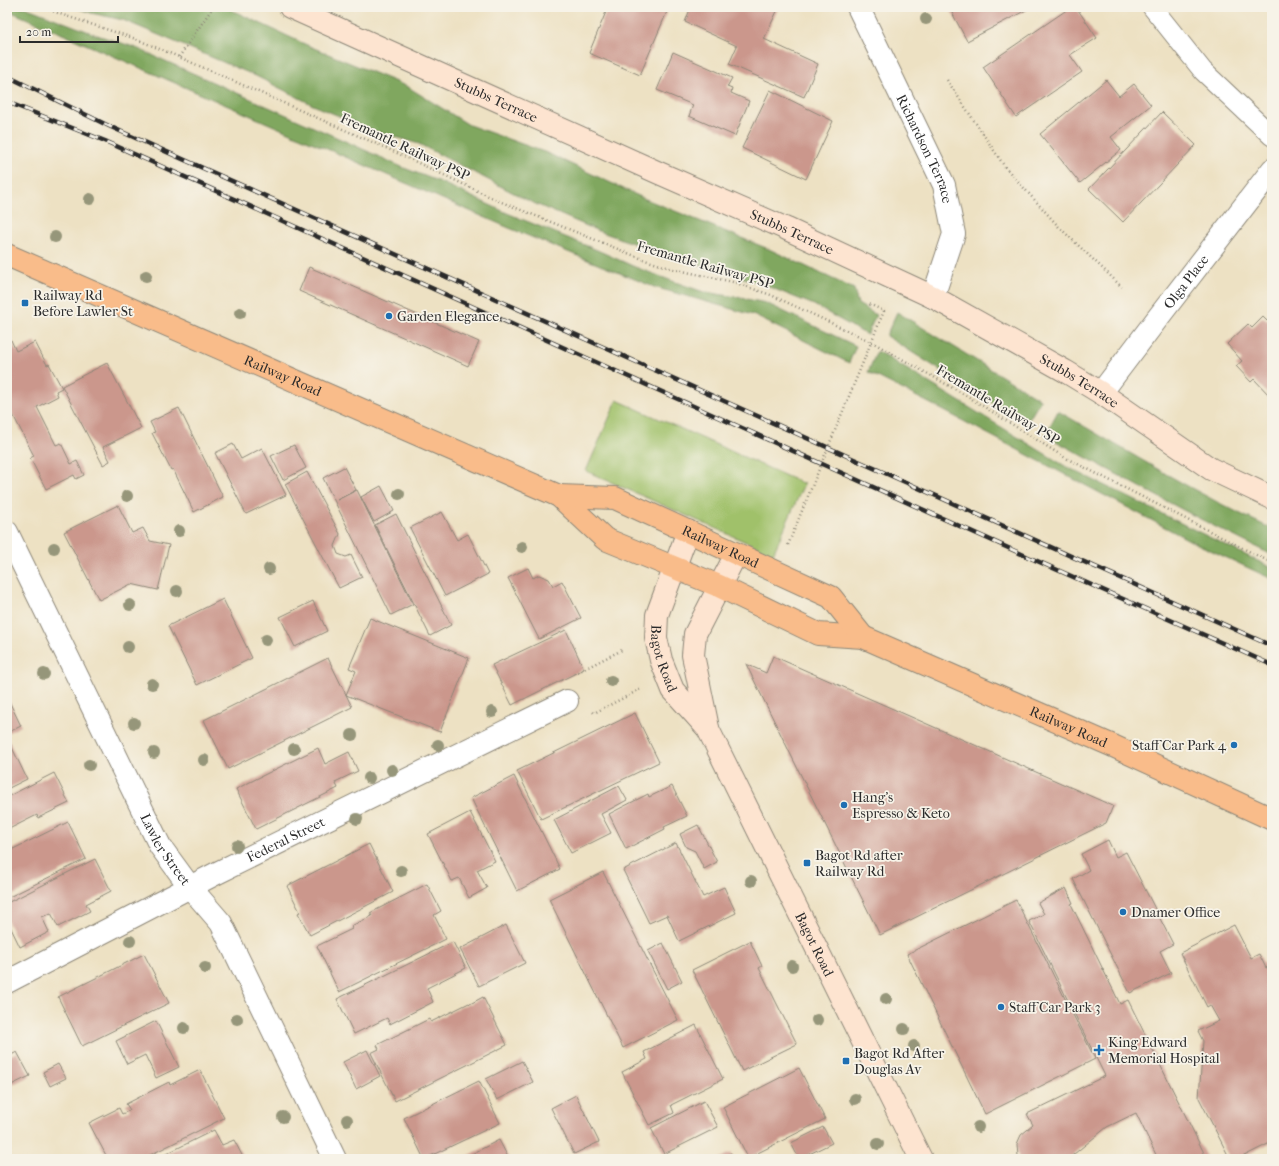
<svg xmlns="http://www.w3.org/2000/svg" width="1279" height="1166" viewBox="0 0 1279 1166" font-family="'IM FELL French Canon',serif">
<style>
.green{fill:#a0c16a;stroke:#66764a}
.forest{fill:#80a75e;stroke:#566944}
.building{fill:#cb978c}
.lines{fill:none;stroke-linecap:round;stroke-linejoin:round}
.lane-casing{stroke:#8c8677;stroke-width:21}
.street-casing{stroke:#8c8677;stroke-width:24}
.secondary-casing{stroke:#8c8677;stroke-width:24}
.primary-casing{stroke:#8c8677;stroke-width:24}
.path{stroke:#8c8677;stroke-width:2.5;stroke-dasharray:1 3;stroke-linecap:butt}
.lane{stroke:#fff;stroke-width:19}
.street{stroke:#fff;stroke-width:22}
.secondary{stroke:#fde4d0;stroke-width:22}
.primary{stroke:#f9bc8a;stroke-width:22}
.rail-casing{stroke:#2b2b2b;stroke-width:4.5}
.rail{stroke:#f7f3e8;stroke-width:3;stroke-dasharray:9;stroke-linecap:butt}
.tree{fill:#96967a}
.poi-dot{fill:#1f6fb2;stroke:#f7f3e8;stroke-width:1.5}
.labels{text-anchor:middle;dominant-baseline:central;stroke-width:3.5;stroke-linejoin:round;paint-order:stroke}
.street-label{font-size:14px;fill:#2b2b2b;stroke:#f7f3e8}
.poi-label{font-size:14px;fill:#2b2b2b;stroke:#f7f3e8;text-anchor:start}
</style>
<rect width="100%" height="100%" fill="#f7f3e8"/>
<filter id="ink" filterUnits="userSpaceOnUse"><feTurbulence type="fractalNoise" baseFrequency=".025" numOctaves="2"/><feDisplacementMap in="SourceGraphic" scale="8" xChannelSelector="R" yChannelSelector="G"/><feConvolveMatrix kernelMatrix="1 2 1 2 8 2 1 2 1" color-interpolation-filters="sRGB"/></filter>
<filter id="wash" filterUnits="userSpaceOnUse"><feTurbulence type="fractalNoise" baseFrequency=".012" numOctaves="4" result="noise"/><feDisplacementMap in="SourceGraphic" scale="16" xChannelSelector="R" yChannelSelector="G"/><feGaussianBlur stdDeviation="0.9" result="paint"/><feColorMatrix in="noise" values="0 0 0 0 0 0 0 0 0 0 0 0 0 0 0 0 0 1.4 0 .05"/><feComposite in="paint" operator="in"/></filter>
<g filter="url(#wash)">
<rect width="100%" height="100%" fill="#ede1c3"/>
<path class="green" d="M617 400 804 484 773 554 586 471Z"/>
<path class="forest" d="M7 7H25L97 35 134 47 345 141 404 168 440 182 507 213 597 250 635 267 675 282 704 292 737 297 766 303 856 346 849 363 753 315 654 287 509 228 7 10Z
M74 7H225L309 46 408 87 469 125 547 153 643 198 771 250 854 289 858 304 876 315 867 335 814 305 757 282 655 251 596 230 531 202 419 144 372 130 313 105 256 76 123 20 91 13Z
M897 312 1041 400 1026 424 886 336Z
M877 351 1065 466 1272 568V579L1191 541 931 404 868 372Z
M1058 411C1129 452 1198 495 1272 529V555C1195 518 1120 476 1045 435Z"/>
<g id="blocks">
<path class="building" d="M608 7H669L640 75 589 53Z
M691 7H779L764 39 818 64 804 97 729 64 737 46 685 22Z
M949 7H1032L967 41Z
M1071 7H1076L1097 38 1070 55 1082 72 1016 117 983 67Z
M673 52 732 78 727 87 732 89 731 93 749 101 735 136 689 116 693 105 657 90Z
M1106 80 1119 96 1134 84 1151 105 1111 137 1121 150 1080 183 1040 134Z
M770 90 833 121 806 179 742 148Z
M1162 112 1196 145 1123 222 1089 189Z
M309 267 479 342 468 366 299 291Z
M1263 317 1267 321 1272 317V393L1269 395 1254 379 1251 382 1236 366 1242 361 1227 344 1248 324 1252 328Z
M11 340 16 351 35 342 47 365 49 364 62 388 56 391 58 396 37 407 56 445 61 443 71 464 77 461 84 475 76 479 74 475 46 489 30 458 34 456 11 411 8 412 7 411V341Z
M107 363 141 428 103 447 110 461 103 465 62 386Z
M179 408 223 497 194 512 173 469 171 470 152 433 155 432 150 422Z
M233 444 241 459 262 448 286 495 246 514 215 453Z
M294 445 306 468 283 480 271 456Z
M344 467 356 490 337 500 357 490 413 604 391 615 323 478Z
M307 472 340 534 335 546 338 554 346 557 351 555 362 577 339 588 285 484Z
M381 486 394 511 374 522 361 497Z
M118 505 132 533 143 528 150 541 169 545 158 590 131 584 99 600 64 532Z
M442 512 457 540 468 534 488 574 445 596 410 528Z
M396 514 451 625 430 636 375 525Z
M528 568 533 578 539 575 549 579 553 586 562 581 581 618 539 639 508 578Z
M223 599 252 658 197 685 168 626Z
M313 601 327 631 295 647 280 617Z
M370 618 469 658 440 732 346 695 356 671 349 668Z
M566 630 584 669 512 705 492 665Z
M773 656 1113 806 1106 823 880 935 746 664 766 673Z
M328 658 352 707 228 769 204 720Z
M7 697 21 726 7 733Z
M635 713 659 762 541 819 517 771Z
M7 737 27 779 7 789Z
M318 748 325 764 349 752 358 771 335 782 338 788 256 829 236 789Z
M54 773 69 803 38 818 37 815 7 830V797Z
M514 776 560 869 517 891 471 798Z
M619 786 627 800 601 814 611 833 571 853 554 820Z
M672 786 687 816 664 827 665 829 626 849 609 814 648 794 649 797Z
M470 812 495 861 477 870 487 888 469 898 459 878 452 881 428 834Z
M68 822 86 859 7 898V852Z
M698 825 717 862 704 869 695 851 686 847 680 834Z
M1108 840 1116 857 1126 852 1173 944 1160 951 1171 973 1130 993 1073 879 1089 870 1081 854Z
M676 843 703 897 724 887 736 913 679 941 667 915 649 923 623 870Z
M369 844 393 892 310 935 298 913 300 912 287 886Z
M95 859 111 891 86 904 90 911 58 927 51 913 42 917 49 932 20 947 7 920V903Z
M603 872 678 1020 623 1048 549 899Z
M427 884 441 911 434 915 446 939 339 992 317 946 352 929 351 926 372 916 370 913Z
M1066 888 1073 903 1071 904 1120 1004 1128 1000 1207 1159H1158L1136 1113 1107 1127 1068 1159H1020L1018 1156 1017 1144 1021 1135 1033 1125 1027 1114 1105 1076 1029 921 1044 914 1038 903Z
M1016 900 1095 1059 985 1114 907 954Z
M506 925 525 963 479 986 460 949Z
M1234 925 1251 958 1259 954 1266 968 1272 966V1142L1238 1159H1230L1199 1098 1203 1041 1198 1031 1219 1021 1210 1005 1207 1007 1180 953Z
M750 941 762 966 759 968 797 1044 742 1071 692 970Z
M453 942 466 968 427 988 433 1002 390 1024 387 1018 354 1034 337 999Z
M663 943 682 981 667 989 648 951Z
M144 954 169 1003 82 1046 58 997Z
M483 997 507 1045 395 1101 371 1053 379 1049 377 1045 429 1019 431 1022 469 1003 470 1004Z
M156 1021 179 1067 156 1078 145 1055 127 1064 116 1041Z
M696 1025 723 1079 671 1105 674 1113 649 1125 622 1072 647 1059 644 1052Z
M367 1050 380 1076 356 1089 343 1062Z
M17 1052 30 1076 7 1087V1057Z
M522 1061 533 1082 497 1100 486 1079Z
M58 1064 66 1078 50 1086 43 1072Z
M799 1068 825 1119 748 1158 723 1107Z
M200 1070 224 1118 142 1159H108L89 1123 119 1108 122 1114 130 1110 126 1104 169 1082 170 1085Z
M479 1081 500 1123 424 1159 404 1118Z
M576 1095 599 1142 574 1154 551 1108Z
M704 1101 718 1127 664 1154 651 1128Z
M823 1127 832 1143 799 1159 791 1143Z
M214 1130 222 1145 234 1140 244 1159H156Z
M499 1140 509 1159H462Z
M731 1153 734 1159H719Z"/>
</g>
</g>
<g filter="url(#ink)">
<use href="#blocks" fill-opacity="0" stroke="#8c8677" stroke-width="1"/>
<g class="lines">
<defs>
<path id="lane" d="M1152 7 1203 71 1272 136"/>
<g id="street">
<path id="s1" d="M858 7 944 185 954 234 933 297"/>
<path id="s2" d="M1101 393 1157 319 1272 170"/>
<path id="s3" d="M7 532 160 846 190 887 221 923 335 1159"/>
<path id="s4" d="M7 982 217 873 567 701"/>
</g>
<g id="secondary">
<path id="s5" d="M290 7 659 173 787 229 933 297 1065 371 1101 393 1211 469 1272 498"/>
<path id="s6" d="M688 531 657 615 656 638 661 660 673 690 708 729 921 1159"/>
<path d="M708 728 693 655 695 634 736 554"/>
</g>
<g id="primary">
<path id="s7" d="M7 255 559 496 605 539 719 586 818 634 863 637 1111 745 1272 819"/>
<path id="s8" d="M559 496 615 498 831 597 863 637"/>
</g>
</defs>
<use href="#lane" class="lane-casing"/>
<use href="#street" class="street-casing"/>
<use href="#secondary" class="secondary-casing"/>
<use href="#primary" class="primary-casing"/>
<path class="path" d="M42 7 63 15 136 39 179 57 395 152 499 201 645 260 673 269 733 282 771 295 872 342 967 396 1064 457 1272 563
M179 57 213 7
M947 80 1005 167 1059 227 1122 287
M788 545 884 311 867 303
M574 674 624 649
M593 712 594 713 641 689"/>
<use href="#lane" class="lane"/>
<use href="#street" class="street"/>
<use href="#secondary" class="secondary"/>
<use href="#primary" class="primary"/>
<defs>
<path id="rail" d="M7 76 111 127 1272 646
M7 102 105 141 1035 560 1272 665"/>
</defs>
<use href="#rail" class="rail-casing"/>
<use href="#rail" class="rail"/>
</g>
<g class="tree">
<circle cx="926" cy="19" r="6"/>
<circle cx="90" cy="199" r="6"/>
<circle cx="55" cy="237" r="6"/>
<circle cx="146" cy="276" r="6"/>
<circle cx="240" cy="313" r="6"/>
<circle cx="399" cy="494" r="6"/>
<circle cx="127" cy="496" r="6"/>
<circle cx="179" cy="531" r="6"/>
<circle cx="522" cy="547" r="6"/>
<circle cx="54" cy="548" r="6"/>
<circle cx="269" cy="569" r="6"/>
<circle cx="177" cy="591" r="6"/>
<circle cx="130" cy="605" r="6"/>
<circle cx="266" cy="640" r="6"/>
<circle cx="128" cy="647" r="6"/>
<circle cx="44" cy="674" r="6"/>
<circle cx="611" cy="681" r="6"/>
<circle cx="152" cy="684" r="6"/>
<circle cx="492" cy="712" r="6"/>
<circle cx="134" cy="723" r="6"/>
<circle cx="352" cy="735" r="6"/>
<circle cx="438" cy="745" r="6"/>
<circle cx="294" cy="749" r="6"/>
<circle cx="154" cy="753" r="6"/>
<circle cx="204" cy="760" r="6"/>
<circle cx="89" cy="765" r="6"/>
<circle cx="392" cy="770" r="6"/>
<circle cx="369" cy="778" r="6"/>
<circle cx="357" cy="819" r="6"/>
<circle cx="237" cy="846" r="6"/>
<circle cx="401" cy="871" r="6"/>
<circle cx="751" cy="881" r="6"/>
<circle cx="130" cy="941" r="6"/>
<circle cx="792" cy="966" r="6"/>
<circle cx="205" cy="968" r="6"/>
<circle cx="886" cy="999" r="6"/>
<circle cx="237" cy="1019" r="6"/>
<circle cx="817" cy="1020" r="6"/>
<circle cx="184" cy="1028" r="6"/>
<circle cx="904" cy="1029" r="6"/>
<circle cx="914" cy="1046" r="6"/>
<circle cx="855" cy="1099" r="6"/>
<circle cx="283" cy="1117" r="6"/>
<circle cx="347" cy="1120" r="6"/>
<circle cx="978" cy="1127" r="6"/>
<circle cx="878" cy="1144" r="6"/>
</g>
</g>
<g class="poi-dot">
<rect x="21" y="299" width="8" height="8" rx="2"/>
<circle cx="389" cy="316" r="4"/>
<circle cx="1234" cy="745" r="4"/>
<circle cx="844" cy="805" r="4"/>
<rect x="803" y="859" width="8" height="8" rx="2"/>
<circle cx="1123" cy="912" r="4"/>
<circle cx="1001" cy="1007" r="4"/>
<path d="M1097 1044h4v4h4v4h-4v4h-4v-4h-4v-4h4z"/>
<rect x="842" y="1057" width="8" height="8" rx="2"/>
</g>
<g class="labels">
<g class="street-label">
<text stroke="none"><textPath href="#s5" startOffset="226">Stubbs Terrace</textPath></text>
<text transform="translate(405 147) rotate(25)">Fremantle Railway PSP</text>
<text stroke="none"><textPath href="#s1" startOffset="157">Richardson Terrace</textPath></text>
<text stroke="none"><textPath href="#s5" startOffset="550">Stubbs Terrace</textPath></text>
<text transform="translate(705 265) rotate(16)">Fremantle Railway PSP</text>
<text stroke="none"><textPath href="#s2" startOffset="140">Olga Place</textPath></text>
<text stroke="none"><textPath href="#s7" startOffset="301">Railway Road</textPath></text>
<text stroke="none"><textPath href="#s5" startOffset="874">Stubbs Terrace</textPath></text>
<text transform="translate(998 405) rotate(31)">Fremantle Railway PSP</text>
<text stroke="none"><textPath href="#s8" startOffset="172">Railway Road</textPath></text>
<text stroke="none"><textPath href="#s6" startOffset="134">Bagot Road</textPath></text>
<text stroke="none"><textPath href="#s7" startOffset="1168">Railway Road</textPath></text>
<text stroke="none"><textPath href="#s4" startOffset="313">Federal Street</textPath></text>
<text stroke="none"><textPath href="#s3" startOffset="355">Lawler Street</textPath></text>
<text stroke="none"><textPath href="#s6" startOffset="460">Bagot Road</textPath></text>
</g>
<g class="poi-label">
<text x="33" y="295">Railway Rd<tspan x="33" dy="16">Before Lawler St</tspan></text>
<text x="397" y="316">Garden Elegance</text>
<text x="1226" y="745" text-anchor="end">Staff Car Park 4</text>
<text x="852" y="797">Hang's<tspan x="852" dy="16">Espresso &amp; Keto</tspan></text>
<text x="815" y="855">Bagot Rd after<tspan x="815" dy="16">Railway Rd</tspan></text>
<text x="1131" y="912">Dnamer Office</text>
<text x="1009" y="1007">Staff Car Park 3</text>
<text x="1108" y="1042">King Edward<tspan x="1108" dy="16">Memorial Hospital</tspan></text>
<text x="854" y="1053">Bagot Rd After<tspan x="854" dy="16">Douglas Av</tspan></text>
</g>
</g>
<rect width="1279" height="1166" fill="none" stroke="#f7f3e8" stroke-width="24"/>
<path d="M20 36v6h98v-6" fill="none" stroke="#2b2b2b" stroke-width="2"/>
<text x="26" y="36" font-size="12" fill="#2b2b2b" stroke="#f7f3e8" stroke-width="3" paint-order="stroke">20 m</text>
</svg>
